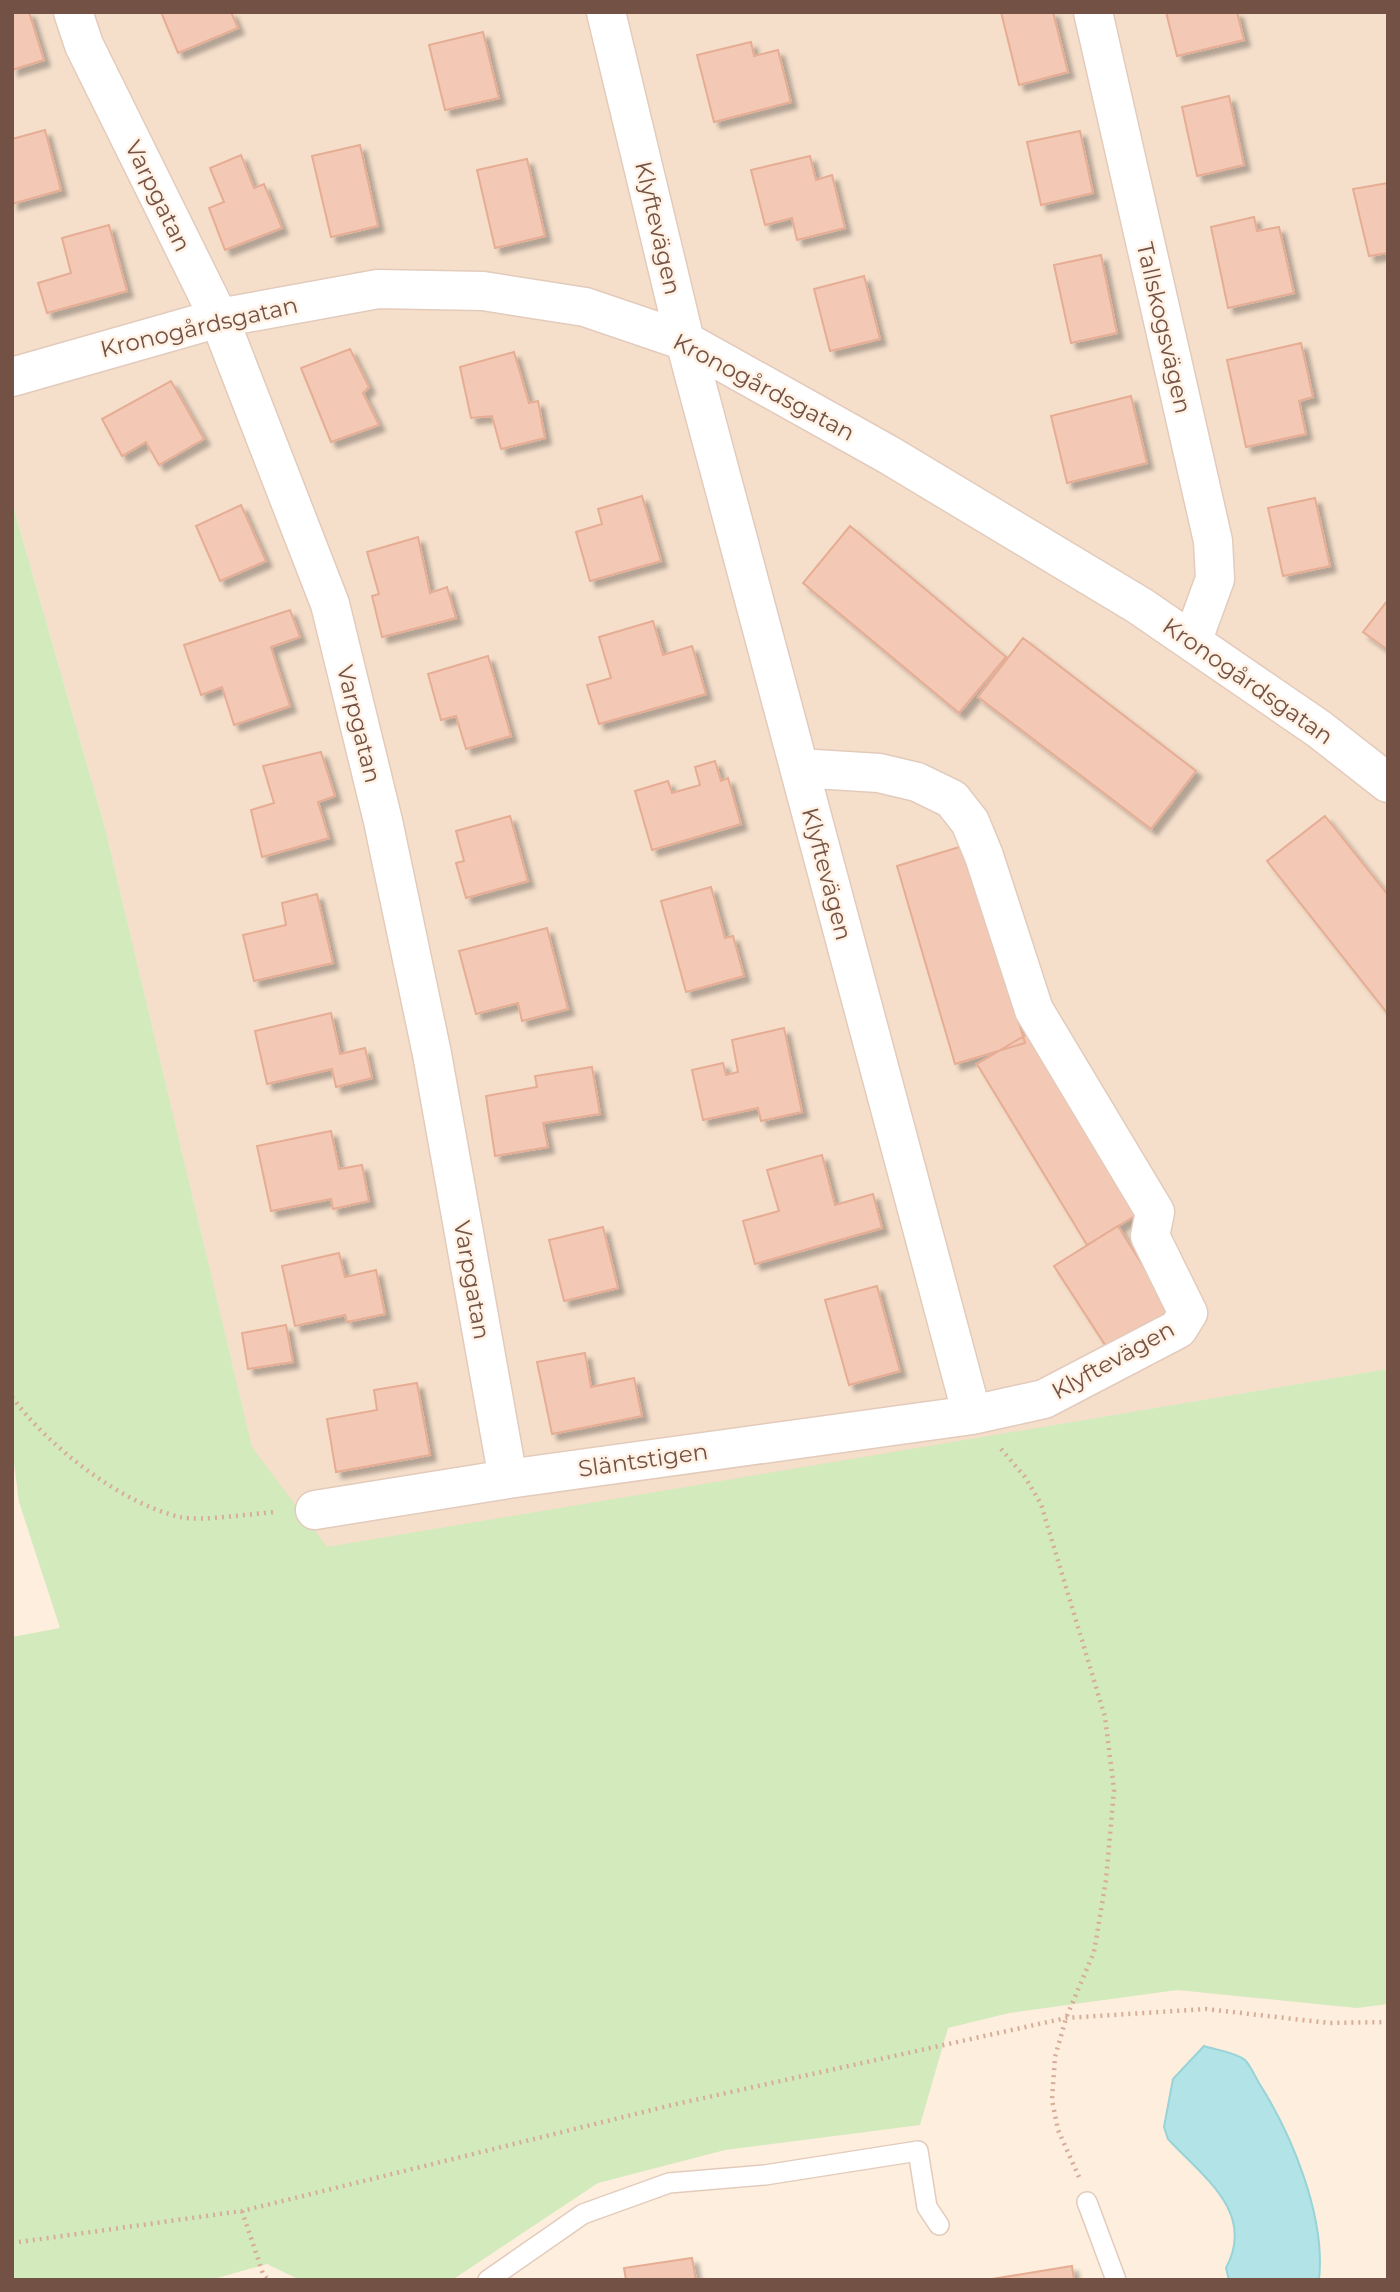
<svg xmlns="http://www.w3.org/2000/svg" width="1400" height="2292" viewBox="0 0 1400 2292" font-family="Montserrat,sans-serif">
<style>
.residential{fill:#f5dfcb}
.green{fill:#d2eabc}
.water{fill:#b2e3e6;stroke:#98d3d8;stroke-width:2}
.building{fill:#f3c8b4;stroke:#e6ad94;stroke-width:2;filter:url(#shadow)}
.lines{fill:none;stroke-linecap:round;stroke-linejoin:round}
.lane-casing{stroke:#e3cbbc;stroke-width:22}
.street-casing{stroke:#e3cbbc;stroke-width:41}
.path{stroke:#d7ac98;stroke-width:4.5;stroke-dasharray:2 5;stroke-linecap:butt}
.lane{stroke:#fff;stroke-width:19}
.street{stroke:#fff;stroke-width:38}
.labels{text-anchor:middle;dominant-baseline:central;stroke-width:5;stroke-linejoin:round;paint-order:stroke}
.street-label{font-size:23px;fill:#735245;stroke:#fff2e4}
</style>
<defs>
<filter id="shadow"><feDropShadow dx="6" dy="6" stdDeviation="2" flood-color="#0004"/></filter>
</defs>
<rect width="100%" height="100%" fill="#fdeedd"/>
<path class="residential" d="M12 12H1388V1369L327 1548 252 1448 104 824 12 502Z"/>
<path class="green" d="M12 502 104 824 252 1447 327 1547 1388 1369V2004L1357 2008 1177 1990 1009 2013 948 2028 920 2125 725 2150 598 2183 452 2280H300L267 2264 210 2280H12V1637L60 1628 19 1502 12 1447Z"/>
<path class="water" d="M1204 2046C1216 2050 1235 2052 1245 2060 1250 2065 1255 2076 1259 2083 1292 2135 1326 2217 1319 2280H1229L1226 2268C1256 2212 1203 2177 1168 2139L1164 2127 1173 2079Z"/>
<path class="building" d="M12 12H29L44 60 12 70Z
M161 12H231L238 28 178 53Z
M1001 12H1053L1068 72 1019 85Z
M1166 12H1237L1244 40 1177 56Z
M483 32 499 98 445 110 429 45Z
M751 42 754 56 778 50 791 102 714 122 697 55Z
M1229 96 1244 165 1197 176 1182 107Z
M45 130 61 190 12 204V139Z
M1080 131 1093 193 1041 205 1027 142Z
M360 145 378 226 331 237 312 156Z
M241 155 254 188 264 184 282 228 225 250 209 208 224 202 210 168Z
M810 156 816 180 832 175 845 228 797 240 792 218 765 225 751 170Z
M527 159 545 236 495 248 477 170Z
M1388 183V253L1369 256 1353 189Z
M1254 217 1257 231 1279 227 1294 293 1228 308 1211 227Z
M109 225 127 291 47 313 38 283 71 273 62 238Z
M1101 255 1117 333 1071 343 1054 265Z
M864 276 880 339 830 351 814 289Z
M1301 343 1313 397 1299 401 1306 434 1246 447 1227 360Z
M350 349 369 387 363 393 379 425 331 442 301 368Z
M514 352 529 403 538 401 545 438 501 449 492 416 471 418 460 367Z
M171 381 204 439 159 465 146 442 122 456 102 419Z
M1131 396 1147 463 1067 483 1051 416Z
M642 496 661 561 590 581 576 532 602 524 598 509Z
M1315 498 1330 566 1283 576 1268 508Z
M241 505 266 561 220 581 196 526Z
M850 526 1006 657 959 713 803 583Z
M418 537 430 593 447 587 456 618 382 637 372 596 379 594 367 552Z
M1388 600V650L1363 632Z
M290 610 300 637 271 647 290 706 234 725 222 687 201 695 184 645Z
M653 621 663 655 692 646 706 694 599 724 587 685 611 678 599 637Z
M1023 638 1196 771 1151 829 978 697Z
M488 656 511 736 466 749 456 716 441 720 428 674Z
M321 752 335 796 318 802 329 838 262 857 251 810 274 803 263 766Z
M715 761 721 781 728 778 741 824 652 850 635 791 668 781 672 793 700 785 695 767Z
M510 816 528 881 466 898 456 863 464 861 456 831Z
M1325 816 1388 895V1014L1267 861Z
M966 845 1025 1043 955 1064 897 866Z
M711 887 725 938 733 936 744 976 686 992 661 901Z
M317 894 333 963 254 981 243 935 286 925 282 903Z
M547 928 568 1009 522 1021 518 1003 476 1014 459 951Z
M331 1013 340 1054 365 1048 372 1078 336 1087 332 1069 267 1084 255 1031Z
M1039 1027 1148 1208 1087 1245 977 1064Z
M784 1028 802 1112 761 1121 758 1108 703 1120 692 1070 723 1063 726 1075 738 1072 732 1040Z
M592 1067 600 1114 543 1123 548 1147 495 1156 486 1096 537 1087 535 1076Z
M331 1131 339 1169 362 1165 369 1201 333 1209 331 1199 271 1211 257 1146Z
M822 1155 835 1205 873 1194 882 1228 755 1264 743 1221 779 1211 767 1170Z
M1118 1226 1173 1314 1111 1354 1054 1266Z
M603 1227 618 1288 564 1301 549 1240Z
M339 1253 345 1277 376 1270 385 1314 347 1322 345 1315 295 1326 282 1266Z
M877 1286 900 1371 849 1385 825 1300Z
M286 1325 293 1362 248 1369 242 1333Z
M585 1353 591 1387 634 1378 642 1416 552 1434 537 1362Z
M417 1383 430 1455 336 1472 327 1419 377 1410 374 1390Z
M692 2258 696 2280H626L624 2268Z
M1072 2266 1074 2280H986Z"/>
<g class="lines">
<defs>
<path id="lane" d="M1087 2202 1116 2280
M488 2280 583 2214 669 2183 765 2175 918 2151 927 2207 939 2225"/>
<path id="street" d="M73 12 84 45 219 318 330 604 383 821 432 1054 508 1479
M606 12 685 341 972 1415
M1093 12 1213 541 1215 579 1192 642
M12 377 219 318 378 289 483 291 585 307 685 341 889 455 1140 606 1319 729 1388 783
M315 1510 508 1479 972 1415 1044 1399 1178 1329 1188 1313 1150 1236 1155 1212 1034 1010 984 856 970 822 952 799 917 782 879 773 799 768"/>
</defs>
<use href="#lane" class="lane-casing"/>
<use href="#street" class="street-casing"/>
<path class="path" d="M12 1397C48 1446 120 1503 180 1517 202 1522 253 1513 277 1512
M1001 1449 1025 1477 1041 1504 1105 1717 1114 1790 1106 1880 1094 1952 1066 2018 1055 2057 1052 2100 1058 2130 1079 2177
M242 2211 263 2274 268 2280
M12 2243 242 2211 672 2105 1066 2018 1206 2009 1329 2023 1388 2022"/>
<use href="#lane" class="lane"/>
<use href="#street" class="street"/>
</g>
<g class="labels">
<g class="street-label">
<text transform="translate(158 196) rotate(64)">Varpgatan</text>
<text transform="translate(658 228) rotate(77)">Klyftevägen</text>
<text transform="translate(199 327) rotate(-13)">Kronogårdsgatan</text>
<text transform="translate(1164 328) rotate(77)">Tallskogsvägen</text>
<text transform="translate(764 387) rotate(28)">Kronogårdsgatan</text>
<text transform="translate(1248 681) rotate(35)">Kronogårdsgatan</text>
<text transform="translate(359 724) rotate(76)">Varpgatan</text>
<text transform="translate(827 874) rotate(75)">Klyftevägen</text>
<text transform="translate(472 1280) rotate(80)">Varpgatan</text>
<text transform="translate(1113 1360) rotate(-29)">Klyftevägen</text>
<text transform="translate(643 1460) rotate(-8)">Släntstigen</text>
</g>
</g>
<rect width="1400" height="2292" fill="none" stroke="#735245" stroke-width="28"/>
</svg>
